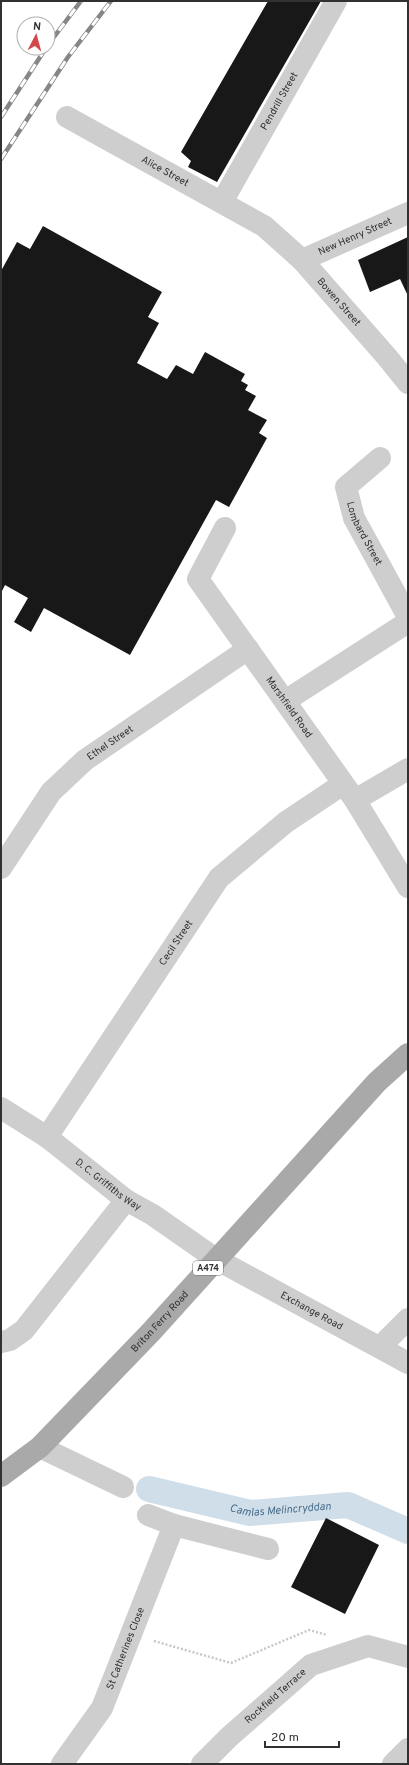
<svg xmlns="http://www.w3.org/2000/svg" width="409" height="1765" viewBox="0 0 409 1765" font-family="Overpass,sans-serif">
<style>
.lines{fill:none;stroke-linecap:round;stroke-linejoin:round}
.canal{stroke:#d0deea;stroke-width:26}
.building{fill:#181818}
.path{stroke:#c8c8c8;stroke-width:2.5;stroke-dasharray:2 2;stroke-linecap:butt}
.minor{stroke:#cecece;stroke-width:22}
.major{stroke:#a9a9a9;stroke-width:22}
.rail-casing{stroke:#868686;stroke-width:4.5}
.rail{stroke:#fff;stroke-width:3;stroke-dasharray:9;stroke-linecap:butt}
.labels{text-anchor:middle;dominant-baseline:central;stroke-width:4;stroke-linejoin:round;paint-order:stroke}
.shield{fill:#fff;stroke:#6f6f6f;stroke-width:1}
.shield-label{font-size:9px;font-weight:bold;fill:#313131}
.street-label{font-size:10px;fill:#313131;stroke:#fff}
.water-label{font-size:11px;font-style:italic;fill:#476d8b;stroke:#fff}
</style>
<rect width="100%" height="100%" fill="#fff"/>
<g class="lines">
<path class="canal" id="s1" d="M149 1489 250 1513 348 1505 408 1531"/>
</g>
<path class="building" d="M268 1H321L217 182 188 167 191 161 181 152Z
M43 226 162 292 148 317 159 323 137 363 167 379 176 365 193 374 205 352 245 374 241 381 248 385 245 390 256 396 248 410 267 420 259 433 267 438 229 507 216 500 130 655 44 608 31 632 14 622 28 598 5 585 1 593V271L17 242 30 249Z
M408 237V296L400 279 370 292 358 260Z
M326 1518 379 1545 345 1614 291 1587Z"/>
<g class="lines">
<path class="path" d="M154 1641 231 1663 309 1630 327 1635"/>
<g class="minor">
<path id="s2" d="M67 117 264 226 302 260 387 357 408 383"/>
<path id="s3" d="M222 202 336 1"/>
<path id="s4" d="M302 260 408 213"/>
<path id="s5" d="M380 458 346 487 354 518 408 617"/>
<path id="s6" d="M225 528 198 579 355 800 408 887"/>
<path d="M285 701 408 622"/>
<path d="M355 800 408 769"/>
<path id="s7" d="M1 868 51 792 85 760 248 649"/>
<path id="s8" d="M1 1108 47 1137 126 1200 153 1215 216 1259 408 1363"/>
<path id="s9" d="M47 1137 219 878 286 822 343 784"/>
<path d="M1 1342 10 1340 24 1330 126 1200"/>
<path d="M380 1347 408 1319"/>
<path d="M40 1447 123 1487"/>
<path d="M148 1515 174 1525 268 1549"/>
<path id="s10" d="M62 1764 102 1708 174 1525"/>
<path id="s11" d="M202 1764 229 1737 311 1665 368 1646 408 1657"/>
<path d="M393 1764 408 1749"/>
</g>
<path class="major" id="s12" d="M1 1476 40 1447 151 1332 377 1082 408 1054"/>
<defs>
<path id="rail" d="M48 45 81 1
M1 117 46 48
M1 159 68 57 111 1"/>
</defs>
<use href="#rail" class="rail-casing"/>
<use href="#rail" class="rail"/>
</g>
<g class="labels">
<rect class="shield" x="193" y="1261" width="30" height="14" rx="3"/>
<g class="shield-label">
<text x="208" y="1268">A474</text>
</g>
<g class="street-label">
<text stroke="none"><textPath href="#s3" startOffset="116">Pendrill Street</textPath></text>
<text stroke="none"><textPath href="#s2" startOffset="112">Alice Street</textPath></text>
<text stroke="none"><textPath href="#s4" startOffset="58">New Henry Street</textPath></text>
<text stroke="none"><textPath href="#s2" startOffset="332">Bowen Street</textPath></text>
<text stroke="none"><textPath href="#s5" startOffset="95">Lombard Street</textPath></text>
<text stroke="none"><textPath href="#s6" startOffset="215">Marshfield Road</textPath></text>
<text stroke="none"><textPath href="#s7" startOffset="168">Ethel Street</textPath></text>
<text stroke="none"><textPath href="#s9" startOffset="233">Cecil Street</textPath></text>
<text stroke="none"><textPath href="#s8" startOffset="132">D. C. Griffiths Way</textPath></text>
<text stroke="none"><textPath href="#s8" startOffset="372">Exchange Road</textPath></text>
<text stroke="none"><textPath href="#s12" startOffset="222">Briton Ferry Road</textPath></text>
<text stroke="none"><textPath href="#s10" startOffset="133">St Catherines Close</textPath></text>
<text stroke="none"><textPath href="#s11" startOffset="100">Rockfield Terrace</textPath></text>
</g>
<g class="water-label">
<text stroke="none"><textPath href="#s1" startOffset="134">Camlas Melincryddan</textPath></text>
</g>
</g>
<rect width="409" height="1765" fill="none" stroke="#313131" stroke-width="4"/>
<g transform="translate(36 36) rotate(6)"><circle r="19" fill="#ffffff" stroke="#adadad"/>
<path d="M0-3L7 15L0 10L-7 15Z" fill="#d3484b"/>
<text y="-6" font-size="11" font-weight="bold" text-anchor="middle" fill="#313131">N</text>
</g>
<path d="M265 1741v6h74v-6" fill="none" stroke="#313131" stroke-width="2"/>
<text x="271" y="1741" font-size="12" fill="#313131" stroke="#ffffff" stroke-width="3" paint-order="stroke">20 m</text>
</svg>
